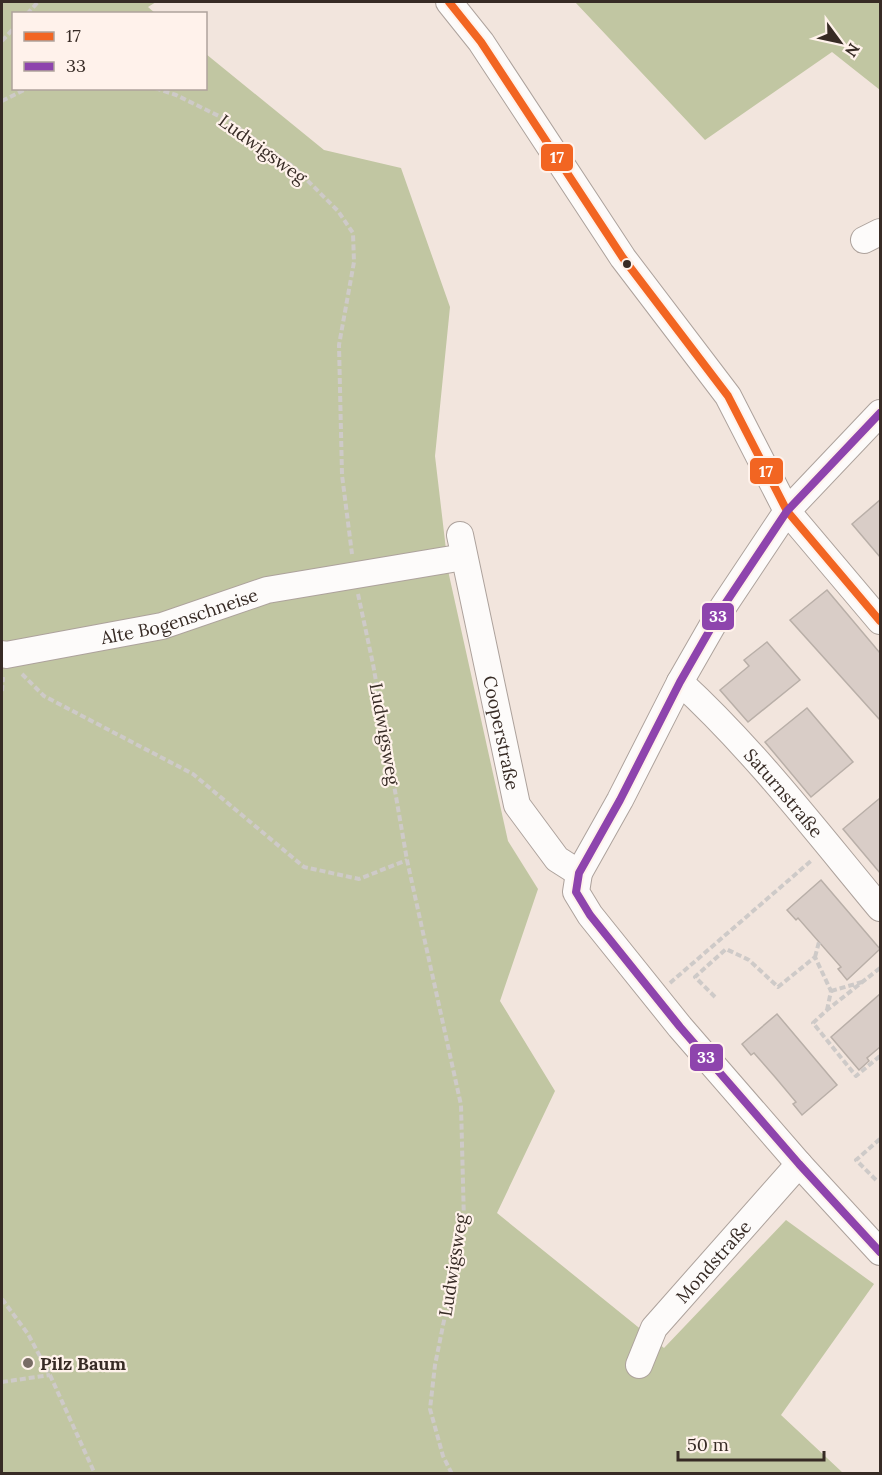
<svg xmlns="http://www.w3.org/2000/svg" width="882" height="1475" viewBox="0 0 882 1475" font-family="Lora,serif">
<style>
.forest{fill:#c1c6a2}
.building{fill:#d9cdc7;stroke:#b9afa8;stroke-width:1.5}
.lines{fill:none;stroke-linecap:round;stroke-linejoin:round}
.minor-casing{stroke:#ada29c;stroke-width:28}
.path{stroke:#cecac8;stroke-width:4;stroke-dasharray:6 3;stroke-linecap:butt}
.minor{stroke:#fdfbfa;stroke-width:26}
.bus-1-casing{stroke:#fff2eb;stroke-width:12}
.bus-2-casing{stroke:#fff2eb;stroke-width:12}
.bus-1{stroke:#f26522;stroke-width:8}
.bus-2{stroke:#8e44ad;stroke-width:8}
.bus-dot{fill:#372b25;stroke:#fff2eb;stroke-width:2}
.poi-dot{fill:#786c65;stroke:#fff2eb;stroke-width:2}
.labels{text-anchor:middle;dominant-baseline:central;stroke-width:4.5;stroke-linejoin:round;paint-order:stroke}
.street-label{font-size:18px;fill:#372b25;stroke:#fff2eb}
.poi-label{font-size:18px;font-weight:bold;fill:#372b25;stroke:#fff2eb;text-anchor:start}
.line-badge{stroke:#fff2eb;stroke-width:2}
.badge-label{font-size:16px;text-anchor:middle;font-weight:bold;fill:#fff}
</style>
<rect width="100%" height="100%" fill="#f2e5dd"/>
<path class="forest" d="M2 2H156L148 7 155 13 14 14V88H206V54L324 150 401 168 450 307 435 456 449 575 508 841 538 889 500 1001 555 1091 497 1213 664 1348 786 1220 874 1284 781 1415 843 1473 2 1474Z
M575 2H880V90L832 52 705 140Z"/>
<path class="building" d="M880 500V557L852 524Z
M827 590 880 653V720L790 620Z
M767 642 800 680 748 722 720 690 749 666 744 660Z
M807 708 853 762 811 797 765 742Z
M880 798V873L843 829Z
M821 880 880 949 847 980 838 969 841 967 798 918 796 920 787 910Z
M880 994V1047L867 1058 869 1061 859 1070 831 1037Z
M777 1014 837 1085 802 1115 793 1104 796 1102 775 1077 754 1053 751 1055 742 1044Z"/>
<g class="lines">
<defs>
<g id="minor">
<path d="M449 2 481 42 623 258 728 396 787 511 880 621"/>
<path d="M864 240 880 232"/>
<path d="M880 413 787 511 723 607 680 682 620 800 579 873 576 892 590 915 680 1027 799 1164 880 1252"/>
<path id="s1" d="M460 535 517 805 557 859 579 873"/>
<path id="s2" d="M2 654 6 655 162 626 267 590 464 557"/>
<path id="s3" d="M680 682C754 750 816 831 880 908"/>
<path id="s4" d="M639 1365 654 1328 799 1164"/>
</g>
</defs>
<use href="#minor" class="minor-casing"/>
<path class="path" d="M27 14 38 2
M2 41 14 28
M155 88 176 95 229 121 295 168 338 211 353 233 354 262 339 345 342 475 352 554
M2 101 28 88
M358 594 373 664 407 860 461 1105 464 1222 435 1365 430 1409 443 1456 452 1474
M22 674 44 696 193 774 304 867 359 879 407 860
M2 691 3 677
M815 957 819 942
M880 968 827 1010 813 1023 856 1076 880 1056
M670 983 812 860
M831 991 862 982
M715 997 695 977 726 949 749 960 778 987 815 957 831 991 827 1010
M876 1180 856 1160 880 1139
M2 1299 28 1334 50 1375 95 1474
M2 1382 50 1375"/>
<use href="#minor" class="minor"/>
<defs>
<path id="bus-1" d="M449 2 481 42 623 258 728 396 787 511 880 621"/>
<path id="bus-2" d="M880 413 787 511 723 607 680 682 620 800 579 873 576 892 590 915 680 1027 799 1164 880 1252"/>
</defs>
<use href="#bus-1" class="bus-1-casing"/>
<use href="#bus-2" class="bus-2-casing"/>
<use href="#bus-1" class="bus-1"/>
<use href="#bus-2" class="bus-2"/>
</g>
<circle class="bus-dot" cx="627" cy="264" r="5"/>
<circle class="poi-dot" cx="28" cy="1363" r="6"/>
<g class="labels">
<g class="street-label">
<text transform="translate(263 149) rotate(36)">Ludwigsweg</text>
<text stroke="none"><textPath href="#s2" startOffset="182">Alte Bogenschneise</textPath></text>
<text stroke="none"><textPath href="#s1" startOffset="202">Cooperstraße</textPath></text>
<text transform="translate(385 734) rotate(80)">Ludwigsweg</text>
<text stroke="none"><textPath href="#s3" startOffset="152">Saturnstraße</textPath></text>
<text stroke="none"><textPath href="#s4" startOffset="129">Mondstraße</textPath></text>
<text transform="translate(453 1265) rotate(-81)">Ludwigsweg</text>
</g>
<g class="poi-label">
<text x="40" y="1363">Pilz Baum</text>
</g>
</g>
<g class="line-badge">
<rect x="540" y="143" width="34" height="29" rx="6" fill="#f26522"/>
<rect x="749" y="457" width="35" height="28" rx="6" fill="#f26522"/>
<rect x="701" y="602" width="34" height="29" rx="6" fill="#8e44ad"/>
<rect x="689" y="1043" width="35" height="29" rx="6" fill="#8e44ad"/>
</g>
<g class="badge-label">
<text x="557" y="163">17</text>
<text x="766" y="477">17</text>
<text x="718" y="622">33</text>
<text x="706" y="1063">33</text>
</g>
<rect width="882" height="1475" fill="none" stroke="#372b25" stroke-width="6"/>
<rect x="12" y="12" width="195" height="78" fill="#fff2eb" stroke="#afa29c" stroke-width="1.5"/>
<rect x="24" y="32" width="30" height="9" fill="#f26522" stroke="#afa29c" stroke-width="1.5"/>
<text x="66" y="42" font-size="18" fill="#372b25">17</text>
<rect x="24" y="62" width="30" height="9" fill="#8e44ad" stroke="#afa29c" stroke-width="1.5"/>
<text x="66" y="72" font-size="18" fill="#372b25">33</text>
<g transform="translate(840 42) rotate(123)" stroke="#fff2eb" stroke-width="4.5" paint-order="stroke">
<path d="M0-4.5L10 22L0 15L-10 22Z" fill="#372b25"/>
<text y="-9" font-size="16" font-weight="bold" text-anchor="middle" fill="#372b25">N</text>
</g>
<path d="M678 1451v9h146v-9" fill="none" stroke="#372b25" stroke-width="3"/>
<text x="687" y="1451" font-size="18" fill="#372b25" stroke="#fff2eb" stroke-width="4.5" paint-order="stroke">50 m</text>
</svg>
